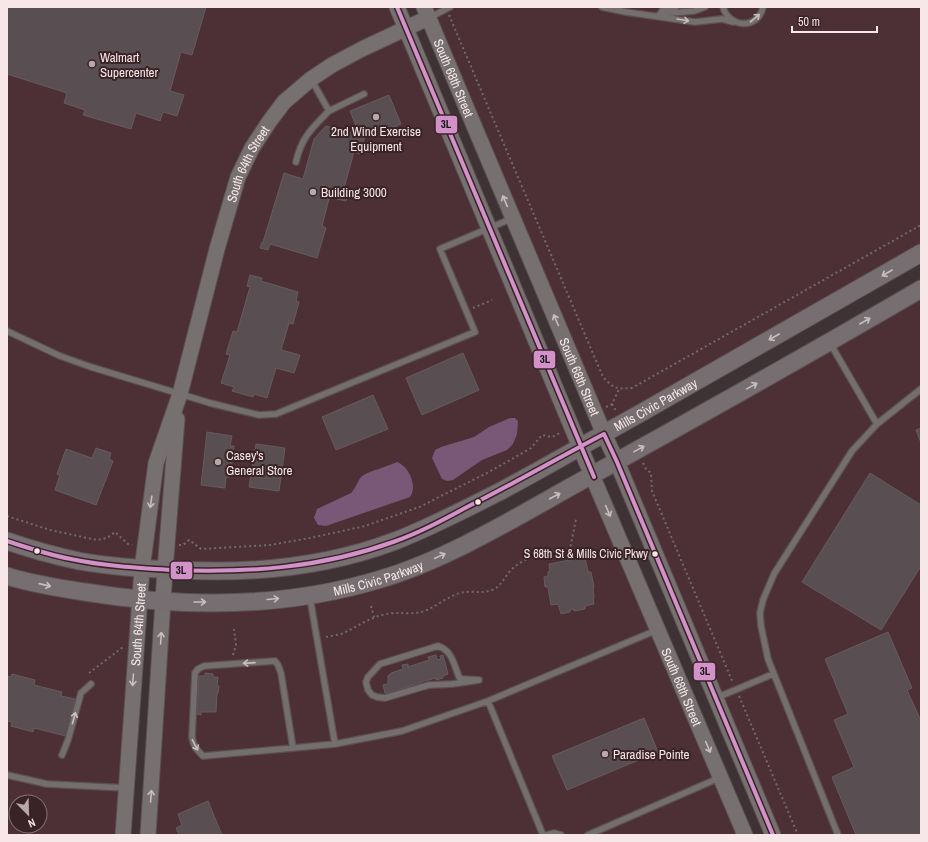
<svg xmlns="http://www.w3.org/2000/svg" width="928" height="842" viewBox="0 0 928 842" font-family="'Archivo Narrow',sans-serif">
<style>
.built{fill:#4c3035;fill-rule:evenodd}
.water{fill:#785777}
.building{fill:#594e51;stroke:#665b5e}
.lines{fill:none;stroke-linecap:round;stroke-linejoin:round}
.lane-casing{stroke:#5c5052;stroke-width:8}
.secondary-casing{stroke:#5c5052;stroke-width:17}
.primary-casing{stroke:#5c5052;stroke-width:19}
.path{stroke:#716b6b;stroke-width:2;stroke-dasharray:2 3;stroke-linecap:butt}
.lane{stroke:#746e6f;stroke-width:5.5}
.secondary{stroke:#777070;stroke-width:15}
.primary{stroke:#766e70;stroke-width:17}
.bus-1-casing{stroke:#3a2327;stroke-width:7}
.bus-1{stroke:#d291c9;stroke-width:4}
.oneway{stroke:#c9bdbe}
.oneway2{stroke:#cabdbf}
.poi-dot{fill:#b7a8aa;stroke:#3a2327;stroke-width:1.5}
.bus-dot{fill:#f7e7e9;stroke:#3a2327;stroke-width:1.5}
.labels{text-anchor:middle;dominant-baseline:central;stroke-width:4;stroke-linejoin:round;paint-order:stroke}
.bus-label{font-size:12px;fill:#f7e7e9;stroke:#3a2327;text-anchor:end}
.poi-label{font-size:13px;fill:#f7e7e9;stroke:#3a2327;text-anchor:start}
.street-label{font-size:13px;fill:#f7e7e9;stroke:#3a2327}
.line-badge{stroke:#3a2327;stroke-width:1.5}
.pale-badge-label{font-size:11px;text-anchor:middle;font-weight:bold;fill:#111}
</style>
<rect width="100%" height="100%" fill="#3f3234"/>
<path class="built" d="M7 7H397L580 447 522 479 334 559 142 569 123 835H7ZM16 802H40V826H16Z
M424 7H921V253L604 434Z
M921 289V835H773L617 462Z
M593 475 745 835H148L163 601 188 602 381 579Z"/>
<path class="water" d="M510 418H515L518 421 517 434 513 444 507 450 482 460 453 480 447 481 442 479 432 458 435 450 441 447 474 437 489 427Z
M397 462C409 466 418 487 410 497L326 526 318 525 314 518 317 509 351 493C356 488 357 482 361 477 366 472 389 466 397 462Z"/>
<path class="building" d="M7 7H206L192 55 181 52 170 91 184 95 177 116 163 112 160 121 136 113 131 129 83 115 85 110 64 103 67 93 7 74Z
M389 95 401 124 371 137 358 131 350 111Z
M326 126 365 136 360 154 354 152 344 188 349 189 346 201 337 199V197L330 195 322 226 326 228 317 258 270 244 268 250 260 248 262 242H263L284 173 303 179 314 139Z
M250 275 262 278 261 281 298 292 296 301 299 302 293 324 289 323 281 350 300 355 294 373 276 368 267 398 254 394 253 397 232 391 234 387 221 383 230 355 226 354 233 331 237 332 250 287 247 286Z
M463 353 479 390 422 415 406 378Z
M373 395 388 429 336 450 322 417Z
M921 428V443L916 430Z
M207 432 232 436 230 446H234L230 477H226L225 488 201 485Z
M256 444 285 448 279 491 249 487Z
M96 448 111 453 109 459 113 461 96 505 55 490 60 475 57 474 66 449 92 458Z
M870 473 921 505V566L881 630 802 582Z
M585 557 588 572H591L594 587H593L594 598H593L594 604 585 606V609L574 611V609L570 610V612L561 614 558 604 551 605 548 587H545L544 577 548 576V572L550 571 549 564Z
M888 632 912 688 907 690 921 721V835H856L832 777 854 767 834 720 848 714 825 659Z
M436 655 437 660 441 659 440 656 443 655 448 674 443 676V678L436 680V678L421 682 422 684 414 687 413 685 387 694 385 693 383 685 388 684V676L391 673 403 669 402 665 408 664V667L429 660 428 657Z
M205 673 213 674V677H218L217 686H219L218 693H217L216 712H201V715L197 714 199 676H205Z
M12 674 35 680 34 685 62 692 61 696 75 699 66 736 34 728 33 732 11 726 12 722 7 721V676L11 677Z
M644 718 658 752 567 790 552 756Z
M208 801 222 835H179L176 828 182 825 178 814Z"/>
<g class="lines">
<defs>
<path id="lane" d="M602 7 626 12 695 22 722 19 733 22
M723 7C729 28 758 30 763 7
M662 11 676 7
M660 14 694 11 705 7
M429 18 450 7
M329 111 364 94
M296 162C301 138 312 128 329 111L311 79
M7 331 60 356 91 367 210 403 259 415 276 414 475 332 440 249 513 218
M830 343 877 424
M310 598 335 744
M438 646C452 650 454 665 459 677L462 679 479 680 452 684 429 685 385 698 377 697 372 695 368 690 366 682 368 677 380 664Z
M716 698 773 674
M488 701 543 835
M293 748 281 673 278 665 275 661 204 666 198 669 195 673 192 737C193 746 197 750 203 756L293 748 335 744 402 731 488 701 657 630
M62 755 68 740 81 693 91 684
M7 775 47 784 126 788
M547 835 554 833 561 835
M588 835 719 778
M838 835 768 659 761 626 760 613 763 600 774 574 852 451 877 424 921 389"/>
<g id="secondary">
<path id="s1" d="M397 7 580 447 745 835"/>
<path id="s2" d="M424 7 604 434 617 462 773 835"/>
<path id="s3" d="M123 835 142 569 156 463 180 394 217 249 238 177 252 148 269 122 284 102 311 79 332 65 362 49 428 18"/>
<path d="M148 835 165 570 177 419"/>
</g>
<g id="primary">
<path id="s4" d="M7 541C30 549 55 556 79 561 112 567 146 569 179 570 252 574 326 567 395 541 431 527 465 509 499 492 546 467 592 440 639 414 733 360 827 307 921 253"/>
<path id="s5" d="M7 576C32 584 59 588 85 592 182 608 286 608 381 579 448 559 513 519 574 485 690 421 806 356 921 289"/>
</g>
</defs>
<use href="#lane" class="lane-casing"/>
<use href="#secondary" class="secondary-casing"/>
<use href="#primary" class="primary-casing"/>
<path class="path" d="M449 15 603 377C614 389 616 389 632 388L921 225
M473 308 492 300
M612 404 616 411
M606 407 612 404 619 389
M643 463 646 469 651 473 652 491 733 683
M7 516 50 530 97 540 107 538 115 532 128 544 132 545
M179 545H183L189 540 201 549 270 545 310 538 365 526 422 506 439 497 489 472 531 448 542 435 552 437 560 433
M371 606 374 617
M326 637C331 636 336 635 341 634 355 628 367 619 382 615 395 611 409 615 421 612 435 608 446 597 460 593 471 590 482 594 492 590 502 586 504 577 511 570 526 555 549 552 570 549L576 519
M233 655 236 645 234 629
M89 673 123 647
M739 696 798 835"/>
<use href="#lane" class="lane"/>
<use href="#secondary" class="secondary"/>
<use href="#primary" class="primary"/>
<defs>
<path id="bus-1" d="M397 7 594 477
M7 541C28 548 49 555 71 559 104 566 138 568 171 570 247 573 321 568 393 542 419 533 443 520 467 507 513 484 558 458 604 434L617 462 773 835"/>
</defs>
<use href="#bus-1" class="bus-1-casing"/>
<use href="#bus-1" class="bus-1"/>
</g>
<defs><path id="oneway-shaft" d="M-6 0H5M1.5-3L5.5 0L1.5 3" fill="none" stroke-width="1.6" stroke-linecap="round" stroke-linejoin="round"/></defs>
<g class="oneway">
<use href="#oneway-shaft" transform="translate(755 18) rotate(-40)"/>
<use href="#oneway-shaft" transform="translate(683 20) rotate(9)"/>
<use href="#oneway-shaft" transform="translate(249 663) rotate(176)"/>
<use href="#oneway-shaft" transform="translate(74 718) rotate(-75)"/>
<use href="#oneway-shaft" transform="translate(195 745) rotate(63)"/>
</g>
<g class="oneway2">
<use href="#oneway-shaft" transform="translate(505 201) rotate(-113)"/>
<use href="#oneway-shaft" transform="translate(887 273) rotate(150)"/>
<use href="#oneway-shaft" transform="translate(556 320) rotate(-113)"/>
<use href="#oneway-shaft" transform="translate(865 321) rotate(-30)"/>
<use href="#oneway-shaft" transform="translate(774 337) rotate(150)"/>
<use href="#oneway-shaft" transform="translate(752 386) rotate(-29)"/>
<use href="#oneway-shaft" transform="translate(639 449) rotate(-29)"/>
<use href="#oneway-shaft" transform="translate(555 496) rotate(-28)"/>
<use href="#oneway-shaft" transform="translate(151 502) rotate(98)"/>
<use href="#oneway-shaft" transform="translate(608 511) rotate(67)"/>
<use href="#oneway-shaft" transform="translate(440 556) rotate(-25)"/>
<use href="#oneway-shaft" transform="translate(45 585) rotate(13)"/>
<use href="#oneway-shaft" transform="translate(273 599) rotate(-5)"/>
<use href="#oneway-shaft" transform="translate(200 602)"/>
<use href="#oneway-shaft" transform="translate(161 638) rotate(-86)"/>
<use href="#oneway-shaft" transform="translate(133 680) rotate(94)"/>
<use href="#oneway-shaft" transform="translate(708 747) rotate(67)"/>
<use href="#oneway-shaft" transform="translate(151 796) rotate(-86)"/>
</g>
<g class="poi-dot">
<circle cx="92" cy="64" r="4"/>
<circle cx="376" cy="117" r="4"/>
<circle cx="313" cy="192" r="4"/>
<circle cx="218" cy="462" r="4"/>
<circle cx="605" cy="754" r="4"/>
</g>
<g class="bus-dot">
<circle cx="478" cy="502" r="3.5"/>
<circle cx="37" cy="551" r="3.5"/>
<circle cx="655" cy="554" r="3.5"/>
</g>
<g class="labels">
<g class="bus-label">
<text x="648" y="554">S 68th St &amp; Mills Civic Pkwy</text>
</g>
<g class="poi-label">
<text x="100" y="57">Walmart<tspan x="100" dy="15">Supercenter</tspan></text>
<text x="376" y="131" text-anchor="middle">2nd Wind Exercise<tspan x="376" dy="15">Equipment</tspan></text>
<text x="321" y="192">Building 3000</text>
<text x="226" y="455">Casey's<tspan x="226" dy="15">General Store</tspan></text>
<text x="613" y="754">Paradise Pointe</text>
</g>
<g class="street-label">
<text stroke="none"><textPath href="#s2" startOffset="77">South 68th Street</textPath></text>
<text stroke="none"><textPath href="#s3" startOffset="687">South 64th Street</textPath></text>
<text stroke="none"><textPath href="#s2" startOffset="401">South 68th Street</textPath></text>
<text stroke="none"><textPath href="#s4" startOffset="689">Mills Civic Parkway</textPath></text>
<text stroke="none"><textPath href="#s5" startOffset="376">Mills Civic Parkway</textPath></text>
<text stroke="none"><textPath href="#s3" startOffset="211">South 64th Street</textPath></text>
<text stroke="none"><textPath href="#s1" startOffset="737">South 68th Street</textPath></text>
</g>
</g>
<g class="line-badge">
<rect x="435" y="115" width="23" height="19" rx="4" fill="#d291c9"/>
<rect x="533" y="350" width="23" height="19" rx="4" fill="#d291c9"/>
<rect x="170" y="561" width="23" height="19" rx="4" fill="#d291c9"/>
<rect x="693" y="662" width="23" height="19" rx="4" fill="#d291c9"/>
</g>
<g class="pale-badge-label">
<text x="446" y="128">3L</text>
<text x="545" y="363">3L</text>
<text x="181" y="574">3L</text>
<text x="705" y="675">3L</text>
</g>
<rect width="928" height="842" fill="none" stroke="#f7e7e9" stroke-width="16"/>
<g transform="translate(28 814) rotate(157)"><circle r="19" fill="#3a2327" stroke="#867175"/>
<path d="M0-3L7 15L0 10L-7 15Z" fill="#b7a8aa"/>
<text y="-6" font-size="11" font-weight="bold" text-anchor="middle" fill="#f7e7e9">N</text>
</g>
<path d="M792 26v6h85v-6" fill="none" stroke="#f7e7e9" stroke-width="2"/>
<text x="798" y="26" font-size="12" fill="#f7e7e9" stroke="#3a2327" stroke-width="3" paint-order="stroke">50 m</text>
</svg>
